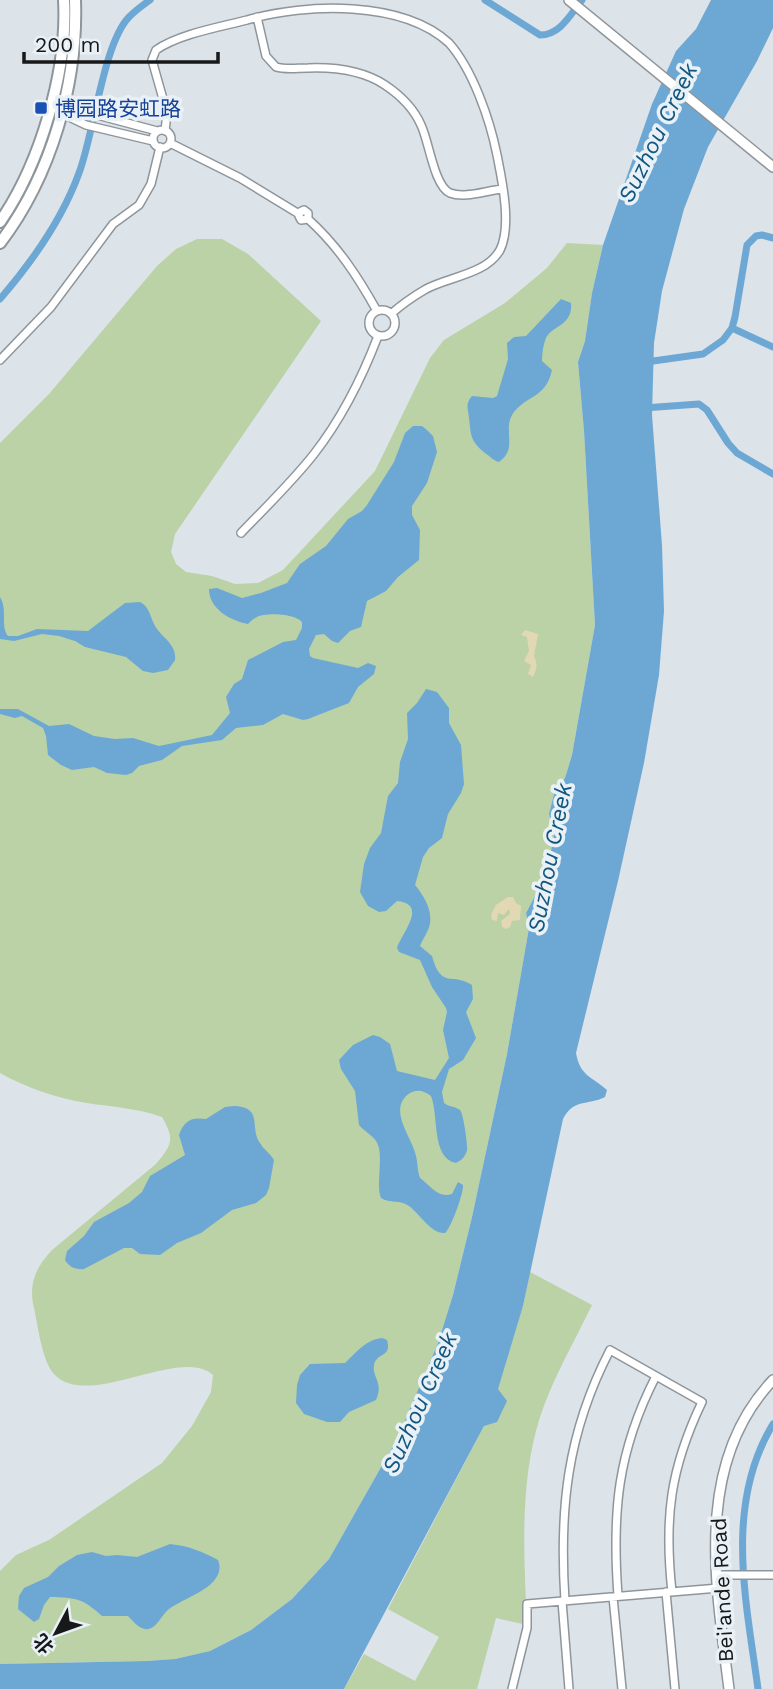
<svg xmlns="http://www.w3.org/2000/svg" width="773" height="1689" viewBox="0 0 773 1689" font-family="'Work Sans','Noto Sans SC',sans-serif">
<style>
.green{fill:#bbd1a6}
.sand{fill:#e2d9b4}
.water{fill:#6da8d4}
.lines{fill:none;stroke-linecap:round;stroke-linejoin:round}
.canal{stroke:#6da8d4;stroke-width:7}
.minor-casing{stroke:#8f969b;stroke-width:10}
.tertiary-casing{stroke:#8f969b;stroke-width:12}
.primary-casing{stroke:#8f969b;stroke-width:14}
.minor{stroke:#fff;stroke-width:7}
.tertiary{stroke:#fff;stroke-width:9}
.primary{stroke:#fff;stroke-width:10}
.transit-dot{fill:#1a4fb4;stroke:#e9f1f6;stroke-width:2.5}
.labels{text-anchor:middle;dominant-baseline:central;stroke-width:7;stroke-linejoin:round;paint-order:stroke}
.transit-label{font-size:21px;fill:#164399;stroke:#e9f1f6;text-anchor:start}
.street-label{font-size:21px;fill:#16181a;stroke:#e9f1f6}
.water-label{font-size:23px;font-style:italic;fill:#115782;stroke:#e9f1f6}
</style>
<rect width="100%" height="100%" fill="#dce3e9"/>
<path class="green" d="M197 239H222L248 254 321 321 175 534 171 552 176 564 186 572 212 576 235 584 258 583 283 570 375 471 430 358 444 340 505 303 547 268 567 243 603 245 592 293 585 341 578 362 584 431 595 625 572 755 565 778 554 794 549 814 554 834 547 873 526 913 529 928 507 1054 472 1217 453 1295 438 1343 397 1439 329 1559 292 1599 251 1630 210 1651 175 1659 147 1661 0 1664V1571L16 1555 49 1540 162 1463 192 1426 211 1392 213 1375C180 1345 88 1411 54 1374 42 1361 38 1326 34 1308 28 1284 36 1267 52 1250L156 1164C172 1145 175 1139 162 1117 137 1108 113 1107 87 1103 56 1098 27 1088 0 1073V443L49 394 157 266 176 249Z
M530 1272 592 1305C574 1342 553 1378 540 1417 519 1483 524 1557 527 1625L496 1618 477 1689H344L364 1654 415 1681 439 1637 388 1609 484 1426 523 1306Z"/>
<path class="sand" d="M525 630 538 634 534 656C538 665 537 668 533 677L528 674 531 665 524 661 529 651 527 637 521 635Z
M508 897H513L516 903 521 906 520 920 512 921 510 927 506 929 502 927 501 921 510 914 509 909 504 915 498 913 497 921 492 920 491 915 496 905Z"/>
<path class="water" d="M711 0H773V28L757 61 708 147 684 209 662 291 654 343 652 415 662 545 664 611 659 675 644 763 618 881 576 1053C580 1076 591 1076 607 1090L605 1097C587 1106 574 1098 563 1119L523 1306 498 1389 507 1401 497 1422 484 1426 344 1689H0V1664L147 1661 175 1659 210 1651 251 1630 292 1599 329 1559 397 1439 438 1343 453 1295 472 1217 507 1054 529 928 526 913 547 873 554 834 549 814 554 794 565 778 572 755 595 625 584 431 578 362 585 341 592 293 603 245 652 104 676 51 696 29Z
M561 299 571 303C573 326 553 325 546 338 543 345 542 354 542 361L552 370C546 399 525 395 512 415 503 431 518 449 499 462 492 460 491 457 485 453 470 441 471 435 469 418 468 408 465 404 472 396L493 398 497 396 508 359 507 343 514 337 526 336Z
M413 426H422L427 430 433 436 437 452 427 483 412 506V515L420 530 419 560 398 577 386 591 367 601 361 627 350 631 338 643 332 641 324 634 316 635 309 649 310 656 313 658 358 668 368 663 376 666 374 674 358 687 349 703 308 719 303 720 283 714 263 725 236 728 222 740 182 746 162 760 139 766 132 773 126 775 107 773 94 767 72 770 61 765 48 755 46 736 43 728 22 716 15 718 0 714V709H18L49 726 69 724 94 736 115 739 133 738 159 746 212 735 230 713 226 697 234 684 242 679 248 660 283 642 296 640 302 628V622C296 614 266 612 257 617 254 618 251 621 248 624 231 621 209 609 209 589L217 588 242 598 261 593 287 583 300 564 326 546 348 519 362 511 367 505 394 462 405 433Z
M0 597C8 610 0 626 8 636H18L37 629 88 631 125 603 140 602C150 607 150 617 155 626 162 638 177 644 175 660L168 670 153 673 143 671 126 657 85 647 75 641 59 636 42 634 14 641 0 639Z
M426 689 437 692 449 708V723L461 745 464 784 461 793 448 814 442 838 429 848 423 857 415 885C425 897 435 914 428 930 426 935 422 940 420 946L432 956C441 990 453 972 472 985L473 999 466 1012 476 1038 463 1060 449 1069 442 1092 444 1103C449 1107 454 1106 460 1110 463 1112 468 1145 467 1150 465 1157 462 1160 456 1163 431 1158 439 1116 431 1096 424 1091 418 1089 410 1093 386 1109 413 1138 416 1156 418 1164 417 1170 420 1178 430 1185 438 1199 452 1194L458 1182 463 1185C464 1192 451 1228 445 1233 431 1234 420 1214 409 1206 400 1199 390 1204 381 1198 375 1184 385 1154 376 1141 372 1135 364 1131 359 1125L355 1091 341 1069 339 1060 353 1045 373 1035 380 1037 390 1044 397 1071 435 1080 449 1058 443 1030 447 1012 446 1008 432 987 420 960 399 952 397 948C401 934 429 904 397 901L386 911 379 912 368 906 360 892 364 864 370 848 381 833 388 796 398 783 400 762 408 739 407 713 417 703Z
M234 1106C264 1107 249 1128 260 1143 264 1150 270 1153 274 1160L269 1188 266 1195 256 1203 232 1210 201 1233 177 1243 160 1255 140 1254 132 1248H124L84 1269C76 1270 69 1267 65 1260L67 1251 84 1236 94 1222 129 1203 142 1192 150 1176 185 1155 179 1135C184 1120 192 1117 206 1119L225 1107Z
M382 1338 387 1340C392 1358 377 1352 374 1365 372 1378 384 1382 376 1400L349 1412 340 1422H327L304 1414 296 1403 297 1385 300 1375 310 1364 345 1363C357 1352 365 1340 382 1338Z
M170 1544C189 1546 201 1551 218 1560 228 1586 185 1597 169 1609 161 1615 156 1631 145 1629 138 1628 133 1621 128 1616H102C82 1598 77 1598 50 1597L44 1605 39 1619 34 1622 18 1609 19 1596 24 1588 48 1577 59 1566 77 1555 92 1552 106 1556 117 1555 137 1557Z"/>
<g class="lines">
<path class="canal" d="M485 0 540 35C560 35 570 15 582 0
M0 299C32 262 62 220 79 173 94 134 103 44 129 17 135 11 143 5 150 0
M732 328 773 347
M646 362 703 354 723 340 732 328 735 317 747 245 756 236 762 235 773 238
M644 408 699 404 707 410 728 443 737 453 773 474
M758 1689C746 1600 724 1505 773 1424"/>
<defs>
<path id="minor" d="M257 17 266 56 276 67C286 70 297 68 308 68 335 67 362 70 385 85 400 95 414 109 421 125 429 141 434 186 450 193 465 199 487 190 503 189
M61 113H90L157 131
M65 115 86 125 153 141
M153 139a9 9 0 1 1 18 0a9 9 0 1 1-18 0Z
M165 131 167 113 152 60 156 50C179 34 220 27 247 20 306 3 402 0 449 43 473 70 490 120 497 155 502 180 512 226 500 250 487 274 448 277 426 289 414 296 401 305 391 314
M170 143 240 178 299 214
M308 219 301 220 299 216 300 212 304 210 308 213V219C338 246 358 277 377 311
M369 323a13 13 0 1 1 26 0a13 13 0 1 1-26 0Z
M0 360 51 307 113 224 139 205 151 184 160 147
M241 533C266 507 292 482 314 454 342 418 362 378 378 336
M717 1575H773
M666 1592 675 1689
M618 1596C612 1513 617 1452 656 1376
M613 1597 622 1689
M562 1601 569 1689
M565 1601C559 1509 567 1433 610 1350L702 1402C670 1469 664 1518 672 1592
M512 1689 527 1628V1604L719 1588"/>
<path id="tertiary" d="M569 0 773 167
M729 1689C716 1585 693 1464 773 1380"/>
<path id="primary" d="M0 222C40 164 68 71 64 0
M0 243C51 176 78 83 75 0"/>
</defs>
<use href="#minor" class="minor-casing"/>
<use href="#tertiary" class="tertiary-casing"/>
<use href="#primary" class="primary-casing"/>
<use href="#minor" class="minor"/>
<use href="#tertiary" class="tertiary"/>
<use href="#primary" class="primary"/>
</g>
<rect class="transit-dot" x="34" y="101" width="14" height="14" rx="3.5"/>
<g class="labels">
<g class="transit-label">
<text x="55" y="108">博园路安虹路</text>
</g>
<g class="street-label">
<text transform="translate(722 1590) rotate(-93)">Bei'ande Road</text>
</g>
<g class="water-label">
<text transform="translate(658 133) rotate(-64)">Suzhou Creek</text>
<text transform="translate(550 858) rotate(-79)">Suzhou Creek</text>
<text transform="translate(420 1403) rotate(-66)">Suzhou Creek</text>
</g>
</g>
<g transform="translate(56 1633) rotate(229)" stroke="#e9f1f6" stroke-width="5" paint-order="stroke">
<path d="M0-5L12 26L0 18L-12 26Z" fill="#16181a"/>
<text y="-10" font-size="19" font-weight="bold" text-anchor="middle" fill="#16181a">北</text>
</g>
<path d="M24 52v10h194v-10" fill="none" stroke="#16181a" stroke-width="3.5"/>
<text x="35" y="52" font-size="21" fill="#16181a" stroke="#e9f1f6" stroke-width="5" paint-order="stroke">200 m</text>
</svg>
